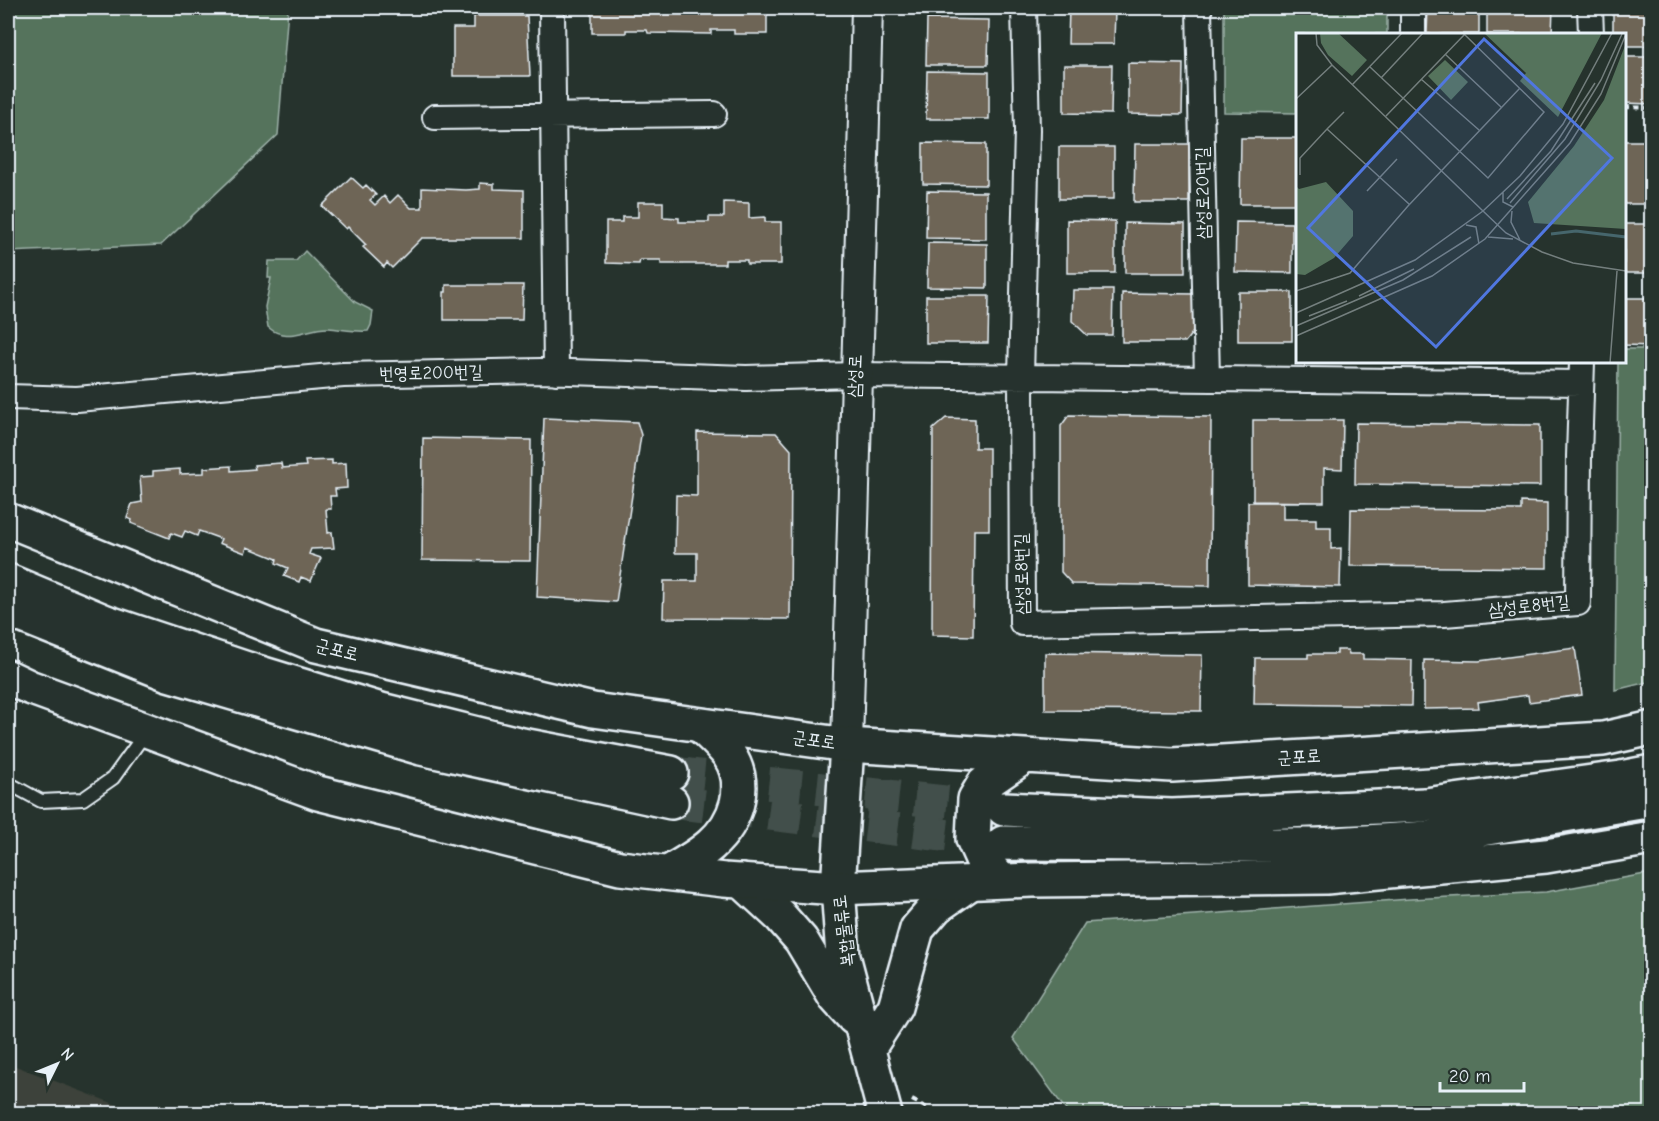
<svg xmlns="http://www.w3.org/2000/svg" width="1659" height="1121" viewBox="0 0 1659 1121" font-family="'Comic Neue','Poor Story',sans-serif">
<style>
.built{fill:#3c423a}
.green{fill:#55735c;stroke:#9eb2aa;stroke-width:1.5}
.building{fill:#6e6557;stroke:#e8f1f8;stroke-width:1.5}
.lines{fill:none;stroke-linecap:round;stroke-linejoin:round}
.primary-tunnel{stroke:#43504b;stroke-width:33;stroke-dasharray:33 16;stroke-linecap:butt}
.service-casing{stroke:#e8f1f8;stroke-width:16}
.minor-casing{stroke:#e8f1f8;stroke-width:28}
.tertiary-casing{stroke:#e8f1f8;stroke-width:34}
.secondary-casing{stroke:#e8f1f8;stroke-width:38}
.primary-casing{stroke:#e8f1f8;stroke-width:38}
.path{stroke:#e8f1f8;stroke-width:4;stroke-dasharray:6 4.5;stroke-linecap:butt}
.service{stroke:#26332d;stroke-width:12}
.minor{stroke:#26332d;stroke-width:24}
.tertiary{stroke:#26332d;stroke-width:30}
.secondary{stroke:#26332d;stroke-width:33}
.primary{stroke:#26332d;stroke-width:33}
.labels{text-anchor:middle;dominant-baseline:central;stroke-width:5;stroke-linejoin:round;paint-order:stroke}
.street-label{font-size:18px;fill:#e8f1f8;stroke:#26332d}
.inset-river{fill:none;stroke:#46666c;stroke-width:3}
.inset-road{fill:none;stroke:#747f7e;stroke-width:1.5}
.view{fill:#5077e0;fill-opacity:0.15;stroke:#5077e0;stroke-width:3}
.inset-edge{fill:none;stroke:#e8f1f8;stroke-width:3}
</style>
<rect width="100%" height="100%" fill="#26332d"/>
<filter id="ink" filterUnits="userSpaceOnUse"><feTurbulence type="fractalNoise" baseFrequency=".0167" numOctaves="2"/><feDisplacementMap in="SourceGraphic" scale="12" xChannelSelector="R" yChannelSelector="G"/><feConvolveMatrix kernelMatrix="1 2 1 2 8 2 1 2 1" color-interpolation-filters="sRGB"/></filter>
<g filter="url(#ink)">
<path class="built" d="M8 1063 138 1113H8Z"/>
<path class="green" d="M8 8H288L278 135 161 245 8 252Z
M1224 8H1387V34H1298L1297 113 1224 112Z
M305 251 355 302 373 311 371 325 368 331C354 332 342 329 329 328 307 327 287 344 268 327L265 307 271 278H268L269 261H296Z
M1625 349H1651L1652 681 1615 690 1618 362H1624Z
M1651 873V1113H1068L1013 1038 1085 923 1410 899 1546 892Z"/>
<path class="building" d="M396 8H429L413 12Z
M592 8H767V34H734V30H711V34L648 33 647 30H626V33H592Z
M928 8H990V14L928 13Z
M1069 8H1115L1114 44H1068Z
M1428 8H1479V34H1427Z
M1487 8H1553L1552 34H1487Z
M1613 8H1652V46H1624V34H1613Z
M474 16H527L530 76H453V28H474Z
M927 19 989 20 988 65H926Z
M1624 57H1652V104L1624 103Z
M1128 63 1183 64 1182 115 1128 114Z
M1064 65H1112L1111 114 1064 113Z
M927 71 989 72V119H926Z
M1241 138H1298V204H1240Z
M1624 141H1652V204H1624Z
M923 143 986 144V185L923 184Z
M1135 144H1189V202H1134Z
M1059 147H1114V199H1059Z
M351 177 363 188 366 185 376 195 370 200 375 205 384 196 390 203 398 195 411 208H422V188L466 190 480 189V183L494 184V189L524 190V238H422L392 268 387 263 384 267 363 247 366 245 348 227 346 229 322 206Z
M927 191 986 192V239L926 238Z
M638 202H663V217L679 218V222H709V217H724V202L749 203V218L765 217V222H781V264H747V260H725V264H661V260H640L639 264 606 263V222H622V217H638Z
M1067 220 1115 221V273H1067Z
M1236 222 1292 223V273L1235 272Z
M1125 223 1185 224V273H1125Z
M1624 224H1652V273H1624Z
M928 243 987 244V288L927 287Z
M446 285H523L522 320H444V292H446Z
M1073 290H1113L1112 335H1087L1072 321Z
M1238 292H1292V341H1238Z
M1122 293 1196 294V328L1185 342H1122Z
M926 296H989L988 343H926Z
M1624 298H1652V346L1624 345Z
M1069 415 1211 417 1210 586 1072 584 1061 572V426Z
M544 418 637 422 641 435 616 602 537 597Z
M946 418 975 419V448H989V530H974L973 636 932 635 933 429Z
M1253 420H1343L1342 469 1324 468V502L1253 501Z
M1356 423 1540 425V486L1355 484Z
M697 432 776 433 791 450 790 619 663 618 664 581H697V553H675L676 495 697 496Z
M423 438 531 440 530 561 422 560Z
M332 460V464L346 463 347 488 335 489 336 496H330L331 509H326L328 533 332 532 334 548 311 549 309 554 321 558 311 581 301 577 299 582 284 576 288 568 276 563 277 559 247 547 245 553 219 543 221 539 199 531 197 536 185 531 182 537 171 533 169 538 131 523 132 520 127 518 132 504 142 502 140 477 153 476V471L180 469V474L204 473V468L231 466V471L255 469 254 465 281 463 282 468 306 466 305 461Z
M1248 502H1283V519H1316V527H1331V549L1341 548 1340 587 1248 585Z
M1521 502 1547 503V568L1350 566 1351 509 1521 510Z
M1575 648 1582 695 1529 702 1528 695 1478 702 1479 708 1424 709V660L1479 661Z
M1337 650H1348L1349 654H1363V659L1412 660 1411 706 1254 704 1255 658H1308V654H1337Z
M1045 653 1202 655 1201 711 1045 710Z"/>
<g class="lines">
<path class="primary-tunnel" d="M671 773 1002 808
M671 802 1000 842"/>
<defs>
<path id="service" d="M8 783 41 801 83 799 113 778 146 732"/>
<path id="minor" d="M552 8 556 372
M1024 8 1027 130 1021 377 1022 623 1444 614 1578 603 1579 456 1582 362
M1199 8 1207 379
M1590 8 1591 34
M1413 34V8
M435 117 714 114
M8 397 77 399 343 375 541 371 746 378 855 375 1581 383"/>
<path id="tertiary" d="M847 745 867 8"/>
<path id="secondary" d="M847 745 838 888 843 956 885 1114
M742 881 780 916 801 940 835 997 854 1018
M868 1049 895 1007 917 929 936 907 972 882"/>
<path id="primary" d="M8 520 316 645 593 710 847 745 1172 765 1603 739 1652 728
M8 581 106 622 247 669 381 710 522 745 671 773
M8 610 168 674 421 748 671 802
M8 677 29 687 318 793 620 868 724 880 838 888 1033 880 1326 877 1546 856 1652 838
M1004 809 1172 816 1425 805 1621 778 1652 772
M1003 843 1319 845 1428 838 1652 800
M668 873C698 856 728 839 737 803 741 786 739 770 729 755 721 744 709 734 700 725
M1002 881 982 859 973 839 975 799 984 784 1025 756"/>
</defs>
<use href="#service" class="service-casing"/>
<use href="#minor" class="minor-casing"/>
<use href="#tertiary" class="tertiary-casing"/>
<use href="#secondary" class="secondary-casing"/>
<use href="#primary" class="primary-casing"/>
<path class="path" d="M1624 107 1652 108
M912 1100 938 1114"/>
<use href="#service" class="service"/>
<use href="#minor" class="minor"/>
<use href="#tertiary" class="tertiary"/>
<use href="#secondary" class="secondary"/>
<use href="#primary" class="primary"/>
</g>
</g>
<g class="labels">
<g class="street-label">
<text transform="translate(1203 193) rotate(-91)">삼성로20번길</text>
<text transform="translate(431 373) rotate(-1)">번영로200번길</text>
<text transform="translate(855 376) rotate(-88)">삼성로</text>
<text transform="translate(1022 574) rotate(-91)">삼성로8번길</text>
<text transform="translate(1529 606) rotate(-6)">삼성로8번길</text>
<text transform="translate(337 650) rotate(14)">군포로</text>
<text transform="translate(814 740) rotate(8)">군포로</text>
<text transform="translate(1299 757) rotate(-3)">군포로</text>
<text transform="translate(844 931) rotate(-97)">복합물류로</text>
</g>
</g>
<g transform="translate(1296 33)">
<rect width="330" height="330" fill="#26332d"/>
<path d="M42 0 71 27 56 43 32 22 25 10 24 0ZM306 0 262 84 224 48 230 40 188 0ZM330 10V196L238 190 232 169 278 113 308 67ZM149 27 172 49 155 67 132 43ZM30 149 57 178V203L38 225 9 242 0 241V153L3 156Z" fill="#55735c"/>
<path class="inset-river" d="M255 201 280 198 330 204"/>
<path class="inset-road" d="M20 0 21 12 36 32 187 178M149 21 205 74M74 34 192 145 248 79 167 0M85 45 127 0M125 46 183 97M56 52 106 0M0 66 36 32M90 83 168 2M31 96 48 79M4 142V125L31 96 113 171M71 158 101 126M207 159V169L217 174M211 166 255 118 299 50M214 170 269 106 305 47 326 1M187 178 210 200 246 219 277 230 330 238M216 178 215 189 224 207M170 192 180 194 183 211M192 204 217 206M0 258 54 240 112 173 224 55M63 263 118 236M0 280 119 227 187 178 224 143 267 91 316 0M13 283 51 268M0 293 107 247 175 204M0 303 136 243 189 206 274 110 305 61 330 1M314 330 321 238"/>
<path class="view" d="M188 6 316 125 140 314 12 195Z"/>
<rect width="330" height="330" class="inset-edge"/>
</g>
<rect width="1659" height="1121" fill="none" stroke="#26332d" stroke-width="30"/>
<rect x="15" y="15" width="1629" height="1091" fill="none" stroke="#e8f1f8" stroke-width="2" filter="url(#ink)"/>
<g transform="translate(57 1064) rotate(47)" stroke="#26332d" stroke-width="4.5" paint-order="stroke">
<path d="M0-4.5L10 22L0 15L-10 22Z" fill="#e8f1f8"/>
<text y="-9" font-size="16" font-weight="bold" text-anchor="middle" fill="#e8f1f8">N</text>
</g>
<path d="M1440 1082v9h84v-9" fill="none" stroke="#e8f1f8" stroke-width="3"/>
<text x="1449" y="1082" font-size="18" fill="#e8f1f8" stroke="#26332d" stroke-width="4.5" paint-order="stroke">20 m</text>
</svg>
